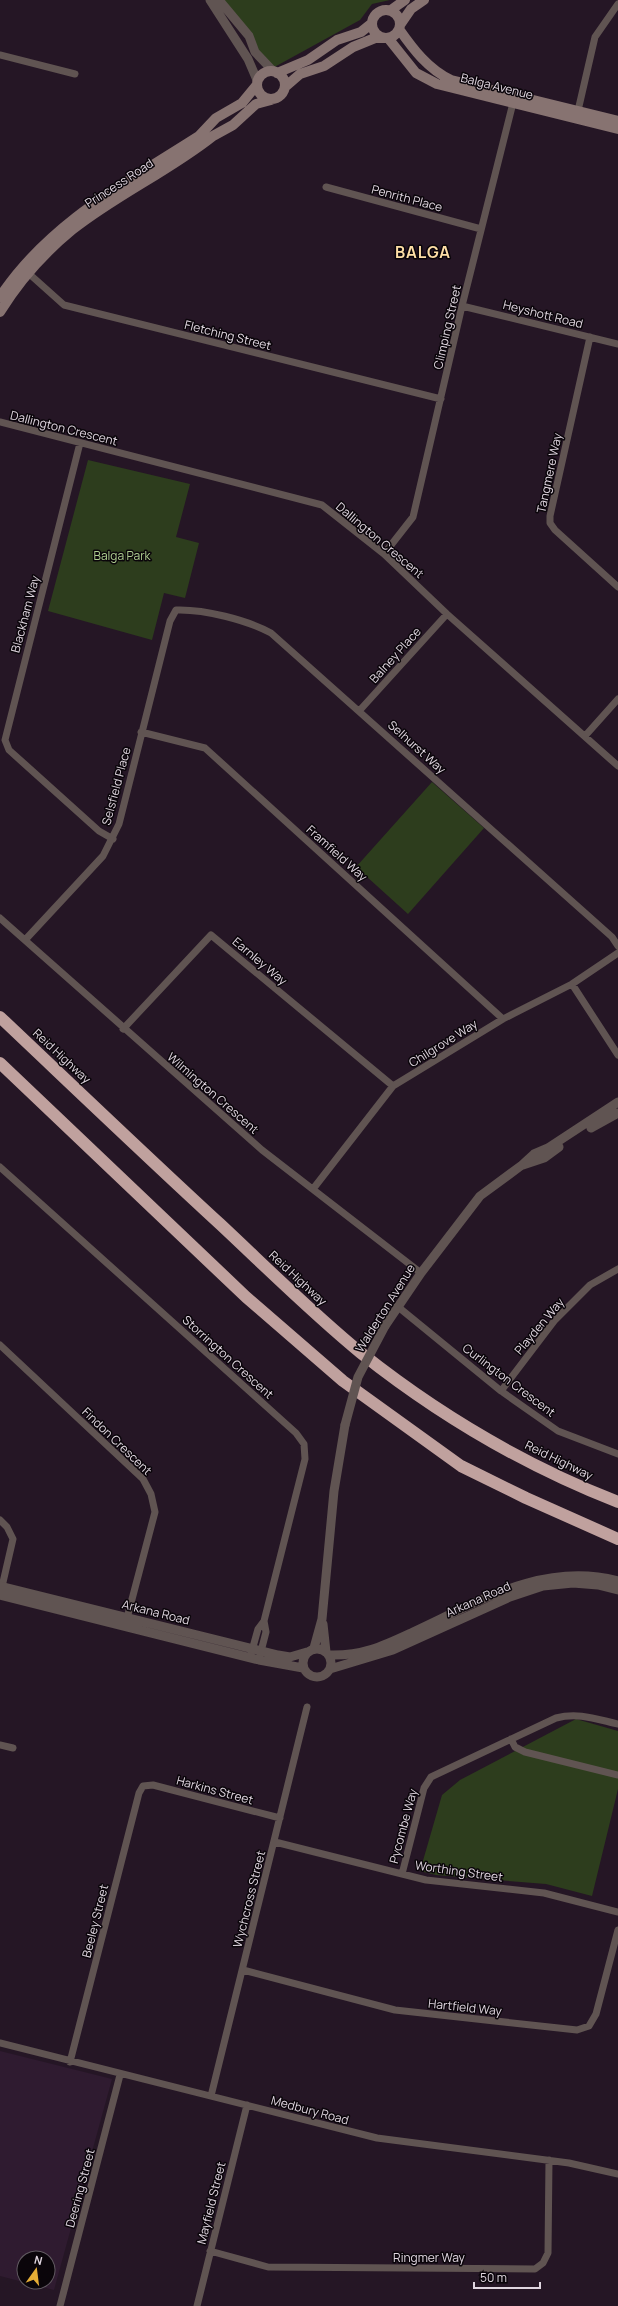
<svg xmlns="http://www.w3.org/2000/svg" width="618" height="2306" viewBox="0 0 618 2306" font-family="Manrope,sans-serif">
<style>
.built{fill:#2f1b30;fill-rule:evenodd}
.green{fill:#2d3d1d}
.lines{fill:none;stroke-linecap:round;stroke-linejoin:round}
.minor{stroke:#605452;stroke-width:7}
.tertiary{stroke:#605452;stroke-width:9}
.secondary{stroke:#877371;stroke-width:10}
.motorway{stroke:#c0a19e;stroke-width:12}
.tertiary-bridge{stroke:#605452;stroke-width:9}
.labels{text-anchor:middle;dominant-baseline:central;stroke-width:3;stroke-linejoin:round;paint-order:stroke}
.street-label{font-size:12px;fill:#e0d6e0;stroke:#0a050a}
.park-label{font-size:12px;fill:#afcf91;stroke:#0a050a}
.district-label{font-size:16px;font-weight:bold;letter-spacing:1px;fill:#fedfa6;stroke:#0a050a}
</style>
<rect width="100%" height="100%" fill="#251625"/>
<path class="built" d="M0 2051 112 2079 54 2290 0 2276ZM24 2258H48V2282H24Z"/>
<path class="green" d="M224 0H390L372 4 360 20 269 70Z
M88 460 190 484 176 537 199 543 185 598 164 593 152 640 48 611Z
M432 782 484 828 408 914 356 867Z
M576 1719 618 1731V1789L592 1896 546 1884 436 1875 420 1871 442 1795 460 1780Z"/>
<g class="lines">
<path class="minor" d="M0 55 75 74
M577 115 595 37 618 4
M326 187 481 229
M26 271 64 305 441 399
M462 306 618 344
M590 337 550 516V523L555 530 618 587
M0 422 322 505 384 554 447 614 618 766
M80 443 5 740 9 750 99 831 113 839
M384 554 413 517 462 306 514 99
M360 710 447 614
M141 732 205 748 503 1019
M585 736 618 699
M0 918 262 1150 421 1273
M25 940 103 856 119 824 170 621 176 610C204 609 247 620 271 633L612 937 618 946
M572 984 618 1055
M123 1029 211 935 393 1086
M0 1167 296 1433 304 1444 305 1459 264 1621 266 1632 260 1655
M313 1189 393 1086 503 1019 572 984 618 953
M397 1306 501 1391 558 1431 618 1454
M0 1345 143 1479 151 1494 155 1512 126 1622
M501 1391 555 1320 590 1285 618 1269
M0 1520 7 1527 13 1539 1 1591
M251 1654 258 1629 264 1621
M511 1739 515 1747 525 1752 618 1775
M0 1745 13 1748
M275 1842 426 1880 544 1893 618 1912
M402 1874 424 1788 431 1777 556 1718C578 1712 596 1719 618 1724
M243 1970 395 2010 577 2030 589 2026 596 2014 618 1930
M0 2043 377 2138 569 2163 618 2174
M70 2062 139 1793 143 1786 153 1785 280 1818
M211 2096 307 1707
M210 2251 268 2267 535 2269 543 2263 548 2253 549 2160
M60 2306 120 2075
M197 2306 247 2105"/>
<path class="tertiary" d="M210 0 248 59 257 80
M219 0 249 36 255 52 273 71
M591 1128 618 1113
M523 1165 544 1158 559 1147
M385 1326 421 1273 480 1196 522 1165 534 1154 548 1148 618 1102
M0 1586 278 1655 290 1657 307 1652
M0 1595 259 1660 303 1668
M323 1624 326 1652
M314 1648 322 1619 334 1491 345 1425
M303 1663a14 14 0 1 1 28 0a14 14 0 1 1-28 0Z
M329 1655C363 1656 383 1646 413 1632 478 1602 544 1561 618 1581
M330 1669 393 1650 510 1597 543 1586 573 1583 598 1585 618 1590"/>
<path class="secondary" d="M372 24a14 14 0 1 1 28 0a14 14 0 1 1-28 0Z
M391 10 405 0
M400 25 411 9 424 0
M399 29C413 49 428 69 451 80L618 121
M388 38 416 73 437 84 618 129
M257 85a14 14 0 1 1 28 0a14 14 0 1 1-28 0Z
M277 73 308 60 337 40 361 32 371 24
M285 87 300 74 324 66 353 47 375 38H383
M0 297C48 224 127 182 199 136L216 118 242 103 256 86
M0 312C19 281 44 253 72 230 116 195 169 171 213 136L233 125 256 104 271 100"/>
<path class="motorway" d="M0 1017C73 1086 146 1156 220 1224 266 1267 312 1313 361 1353 439 1415 526 1466 618 1502
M0 1063 246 1297 343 1381 461 1466 526 1498 618 1539"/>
<path class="tertiary-bridge" d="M345 1425 358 1377 385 1326"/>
</g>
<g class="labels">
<g class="street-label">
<text transform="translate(497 86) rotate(14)">Balga Avenue</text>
<text transform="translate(119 183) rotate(-33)">Princess Road</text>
<text transform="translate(407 198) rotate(15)">Penrith Place</text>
<text transform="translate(543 314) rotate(14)">Heyshott Road</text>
<text transform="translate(447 327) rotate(-77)">Climping Street</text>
<text transform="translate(228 335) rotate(14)">Fletching Street</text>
<text transform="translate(64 428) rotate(14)">Dallington Crescent</text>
<text transform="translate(549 473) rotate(-78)">Tangmere Way</text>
<text transform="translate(380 540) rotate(40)">Dallington Crescent</text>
<text transform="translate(25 614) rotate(-75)">Blackham Way</text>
<text transform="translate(395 655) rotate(-48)">Balney Place</text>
<text transform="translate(417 747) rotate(42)">Selhurst Way</text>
<text transform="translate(116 786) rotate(-75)">Selsfield Place</text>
<text transform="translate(337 853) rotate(42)">Framfield Way</text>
<text transform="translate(260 961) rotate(40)">Earnley Way</text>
<text transform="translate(443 1043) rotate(-32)">Chilgrove Way</text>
<text transform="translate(62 1056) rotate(43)">Reid Highway</text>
<text transform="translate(213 1093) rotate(41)">Wilmington Crescent</text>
<text transform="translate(298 1278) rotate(43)">Reid Highway</text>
<text transform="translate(385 1308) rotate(-58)">Walderton Avenue</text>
<text transform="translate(539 1326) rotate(-50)">Playden Way</text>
<text transform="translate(228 1357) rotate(42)">Storrington Crescent</text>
<text transform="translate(509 1380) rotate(37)">Curlington Crescent</text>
<text transform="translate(117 1441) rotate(44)">Findon Crescent</text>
<text transform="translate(559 1460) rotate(26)">Reid Highway</text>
<text transform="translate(478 1599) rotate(-24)">Arkana Road</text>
<text transform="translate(156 1612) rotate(14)">Arkana Road</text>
<text transform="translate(215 1790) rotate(15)">Harkins Street</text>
<text transform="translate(403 1826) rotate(-75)">Pycombe Way</text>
<text transform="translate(459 1871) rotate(8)">Worthing Street</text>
<text transform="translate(249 1899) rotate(-76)">Wychcross Street</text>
<text transform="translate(95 1921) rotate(-76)">Beeley Street</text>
<text transform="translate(465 2007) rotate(6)">Hartfield Way</text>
<text transform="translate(310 2110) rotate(15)">Medbury Road</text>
<text transform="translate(80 2188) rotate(-75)">Deering Street</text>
<text transform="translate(211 2203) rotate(-76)">Mayfield Street</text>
<text x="429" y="2257">Ringmer Way</text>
</g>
<g class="park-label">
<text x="122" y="555">Balga Park</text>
</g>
<g class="district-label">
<text x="423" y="252">BALGA</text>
</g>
</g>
<g transform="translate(36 2270) rotate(14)"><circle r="19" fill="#0a050a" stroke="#605960"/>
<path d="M0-3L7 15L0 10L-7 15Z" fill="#e5ad36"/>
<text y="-6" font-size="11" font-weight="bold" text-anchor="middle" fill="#e0d6e0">N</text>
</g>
<path d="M474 2282v6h66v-6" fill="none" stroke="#e0d6e0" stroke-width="2"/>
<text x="480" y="2282" font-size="12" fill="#e0d6e0" stroke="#0a050a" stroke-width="3" paint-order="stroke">50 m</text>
</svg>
